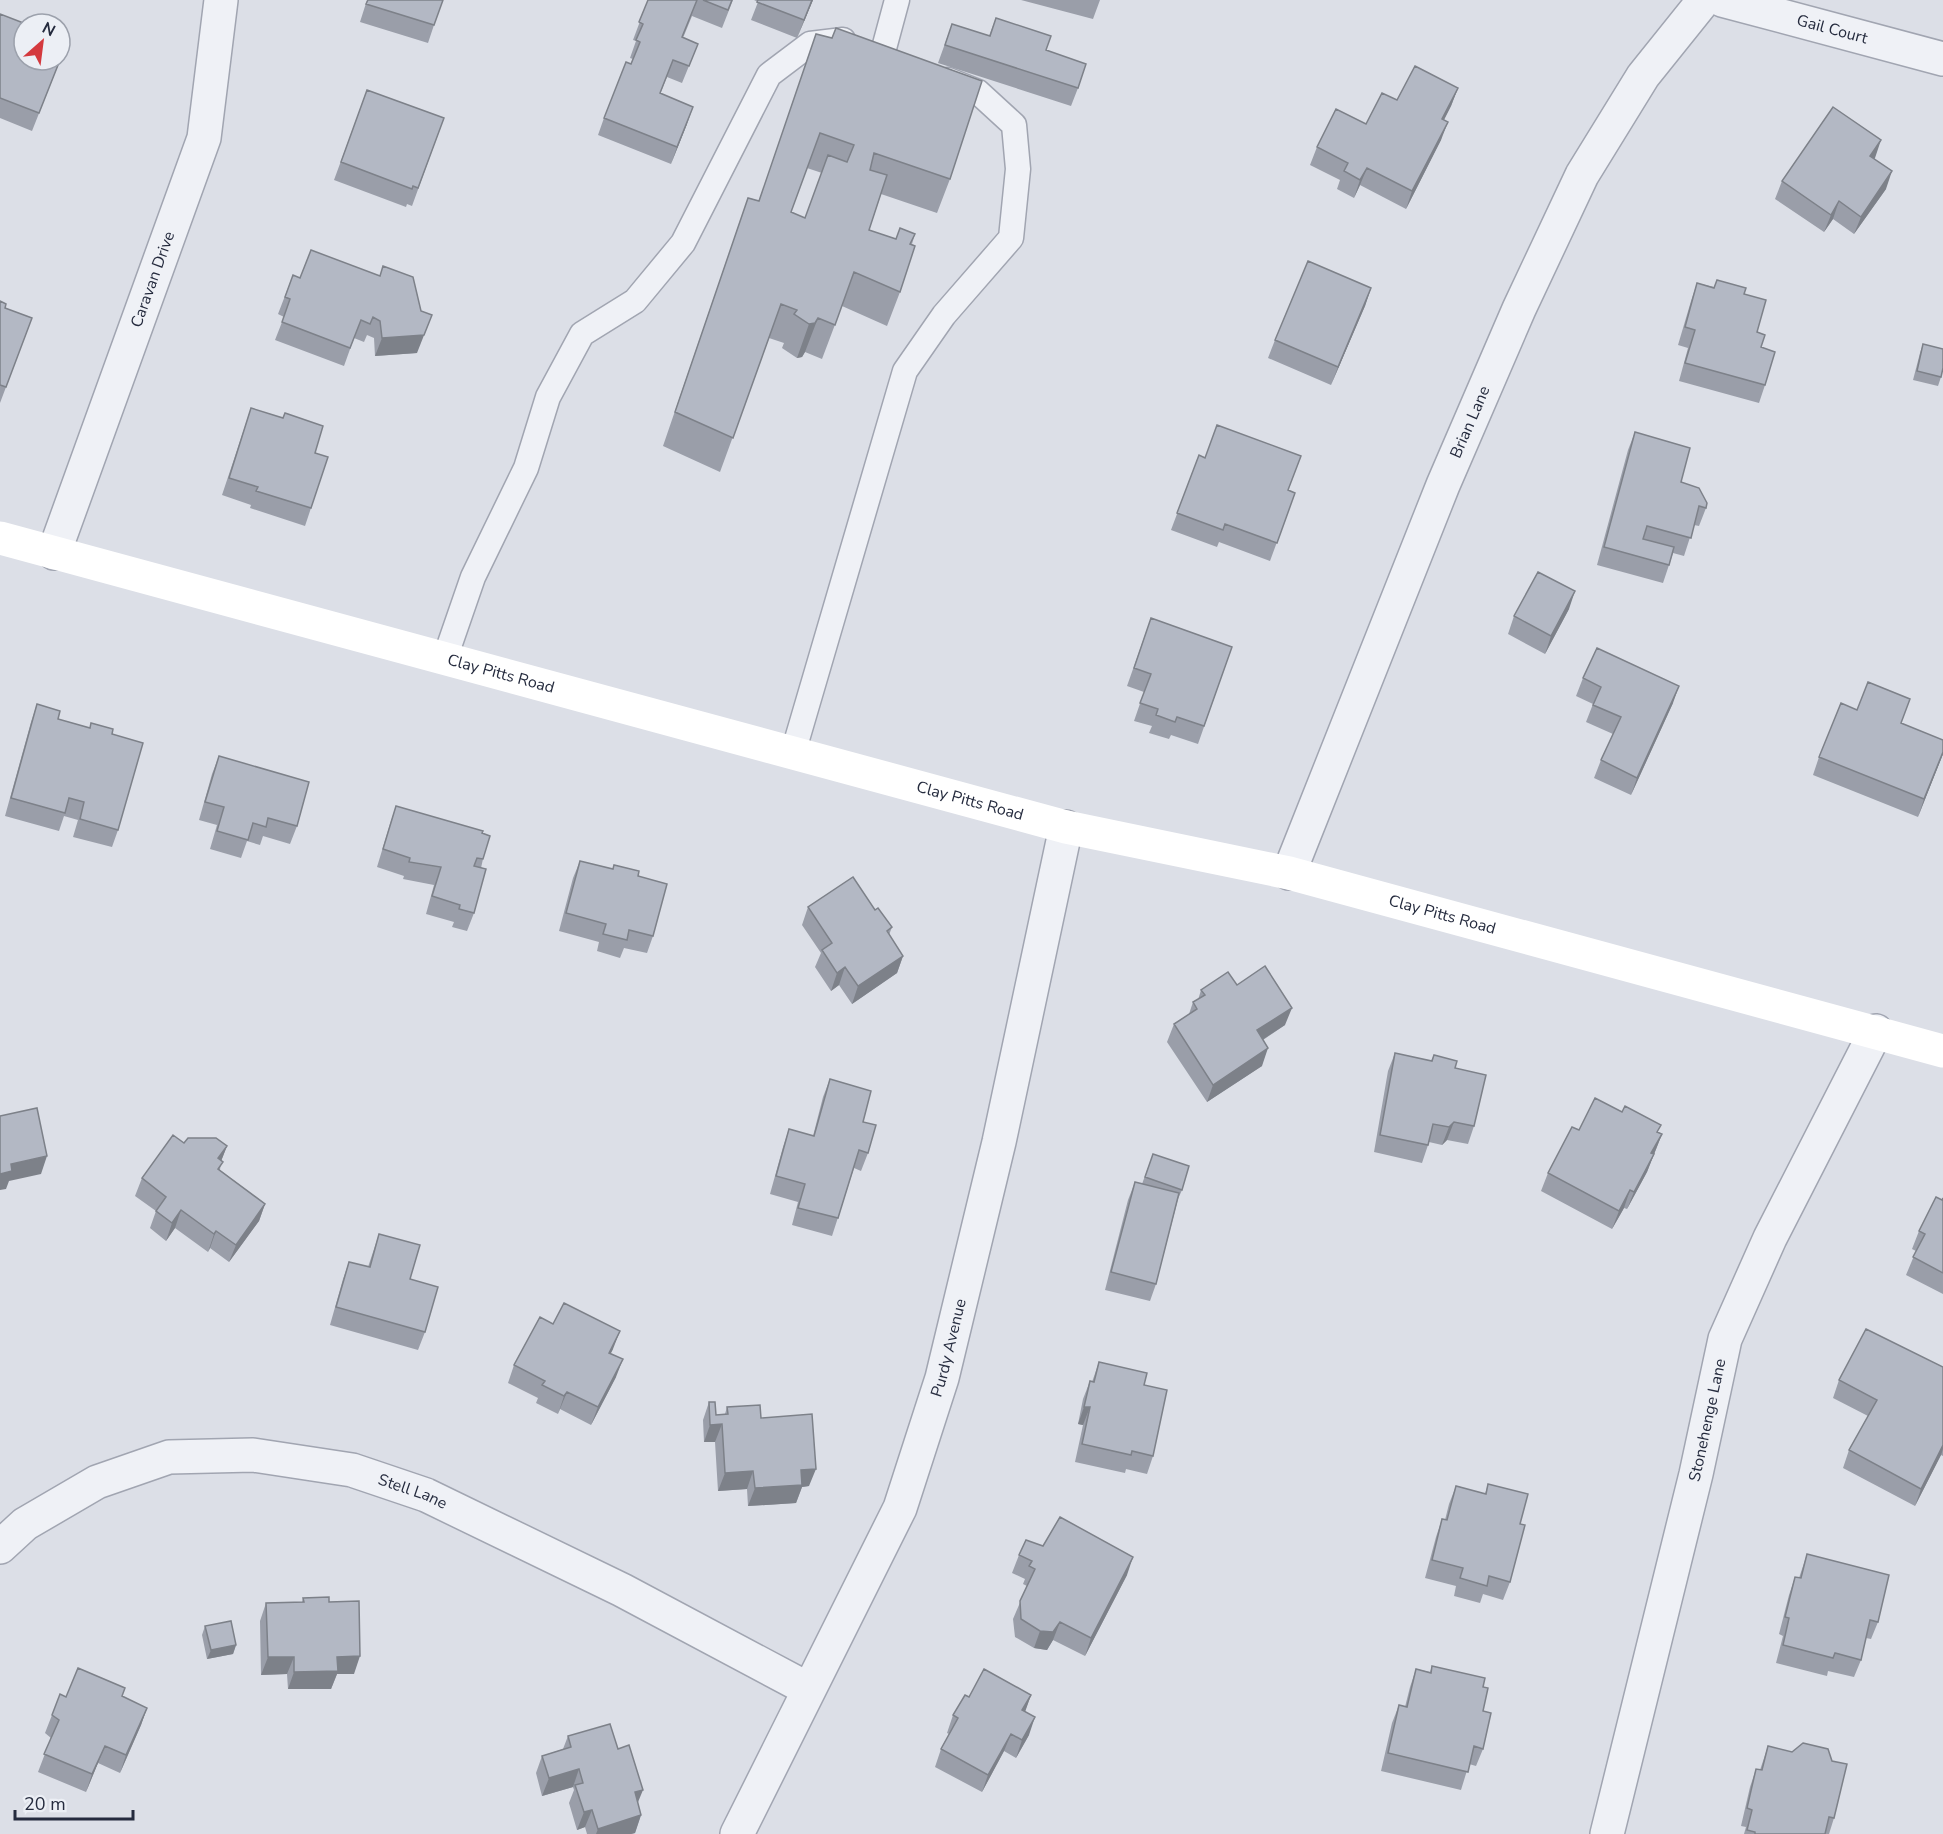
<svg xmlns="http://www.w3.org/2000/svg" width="1943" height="1834" viewBox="0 0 1943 1834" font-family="'Nunito Sans',sans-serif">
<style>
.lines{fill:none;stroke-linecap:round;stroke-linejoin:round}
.lane-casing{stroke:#a1a5b1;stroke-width:27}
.street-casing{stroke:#a1a5b1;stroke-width:36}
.lane{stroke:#eff1f6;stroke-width:24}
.street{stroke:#eff1f6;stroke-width:33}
.secondary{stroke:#fff;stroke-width:33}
.wall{fill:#9a9ea9;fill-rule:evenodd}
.shaded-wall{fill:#7d8189}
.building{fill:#b3b8c4;stroke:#7d8189;stroke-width:1.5;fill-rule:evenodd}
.labels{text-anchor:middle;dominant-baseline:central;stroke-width:4.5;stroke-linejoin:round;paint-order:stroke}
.street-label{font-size:16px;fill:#252b3e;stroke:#eceff5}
</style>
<rect width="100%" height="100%" fill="#dcdfe7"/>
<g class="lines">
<defs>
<path id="lane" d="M883 52 897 0
M445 658 473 577 526 468 548 397 582 334 635 301 683 243 769 75 810 44 843 40
M793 753 905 371 944 315 1011 238 1018 169 1014 125 978 92 948 80"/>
<g id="street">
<path id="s1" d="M1722 0 1943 59"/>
<path id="s2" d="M54 553 204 138 221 0"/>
<path id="s3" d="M1289 873 1443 485 1519 309 1582 175 1643 76 1704 0"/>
<path id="s4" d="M0 1547 25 1524 97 1482 169 1457 253 1455 352 1470 426 1495 622 1590 808 1689"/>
<path id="s5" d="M737 1834 900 1508 942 1378 999 1142 1066 827"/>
<path id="s6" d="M1607 1834 1696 1474 1725 1339 1770 1238 1876 1031"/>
</g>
</defs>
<use href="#lane" class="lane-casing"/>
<use href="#street" class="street-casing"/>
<use href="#lane" class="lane"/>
<use href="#street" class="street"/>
<path class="secondary" id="s7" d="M0 538 1066 827 1289 873 1943 1051"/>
</g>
<path class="wall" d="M367 0 434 25 428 43 360 22Z
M648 0H733L722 28 692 16 683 38 698 44 682 83 667 77 660 94 687 124 671 164 598 135 604 118 633 59 630 58 636 41 633 40Z
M754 0H813L797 38 751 20 758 2Z
M1021 0H1100L1093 19Z
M0 14 61 58 32 131 0 118Z
M996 18 1046 50 1078 88 1071 106 938 63 952 24 989 36Z
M816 34 950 179 937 213 881 194 869 230 896 239 915 234 912 244 900 292 887 326 842 306 822 359 805 352 802 357 797 358 782 348 784 343 769 338 720 472 663 446 748 198 759 201ZM807 168 822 173 805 218 791 212Z
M1458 88 1451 106 1444 120 1441 140 1406 209 1360 185 1354 198 1337 189 1340 180 1310 165 1317 147 1366 124 1397 100Z
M367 90 444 118 412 206 407 204 406 207 334 180Z
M1874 159 1886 189 1854 234 1833 219 1824 232 1775 199 1782 181Z
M311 250 417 353 375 356 374 338 367 335 364 342 354 338 344 366 275 340 284 317 278 314 293 275 300 278Z
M1697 283 1744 294 1761 347 1765 385 1759 403 1679 381 1688 348 1678 345 1691 301Z
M1371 288 1365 306 1331 385 1268 358 1275 340Z
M0 301 5 308 32 318 0 403Z
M1923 344 1941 377 1938 386 1913 380 1920 353Z
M251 408 315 453 311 508 305 526 250 508 251 505 222 495Z
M1635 432 1706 508 1699 526 1694 525 1684 556 1673 553 1663 583 1597 565 1628 450Z
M1199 455 1295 493 1270 561 1219 542 1217 547 1171 530Z
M1569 609 1545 654 1508 634 1514 616Z
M1151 618 1232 647 1198 744 1171 735 1169 739 1149 733 1152 726 1134 721 1144 692 1127 686Z
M1583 678 1673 703 1631 795 1594 778 1601 760 1613 734 1586 722 1593 704 1576 696Z
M37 704 58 719 112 734 118 830 112 847 73 837 78 820 64 816 59 831 5 816 31 722Z
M1857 710 1901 723 1943 754 1918 817 1813 775 1819 757Z
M219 756 297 826 290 844 263 836 260 845 247 841 241 858 210 849 217 825 199 820 212 774Z
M396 806 482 833 483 859 481 868 474 913 467 931 452 927 454 922 426 914 434 885 403 879 404 876 377 867 390 824Z
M580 861 638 876 653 936 647 953 624 948 620 958 597 951 599 942 559 931 573 878Z
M808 907 875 910 892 927 889 935 903 956 897 973 852 1004 839 985 831 991 815 967 821 953 802 925Z
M1237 985 1285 1025 1263 1040 1262 1066 1207 1102 1167 1042 1174 1024 1189 1014 1193 1002 1198 1000 1201 990Z
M1395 1053 1431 1061 1434 1055 1455 1068 1474 1126 1468 1144 1447 1140 1442 1145 1429 1142 1422 1163 1374 1152 1388 1071Z
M830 1079 863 1122 868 1153 861 1171 854 1168 832 1236 792 1225 798 1202 770 1194 783 1147 789 1129 813 1136 823 1097Z
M1579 1130 1658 1132 1662 1134 1647 1172 1627 1209 1624 1208 1612 1229 1541 1191 1548 1173Z
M184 1143 227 1146 221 1161 220 1170 265 1204 259 1221 229 1262 210 1248 208 1252 175 1228 166 1241 150 1228 156 1211 135 1196 142 1178Z
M1153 1154 1182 1190 1178 1199 1156 1284 1150 1301 1105 1290 1128 1200 1135 1182 1142 1184Z
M1943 1198V1294L1906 1275 1916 1251 1912 1249 1919 1231Z
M379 1234 410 1279 425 1332 418 1350 330 1325 343 1279 349 1262 368 1267Z
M553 1324 613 1349 611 1353 616 1377 591 1425 560 1409 558 1414 536 1403 538 1398 508 1383 514 1365Z
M1099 1362 1144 1385 1153 1456 1147 1474 1126 1469 1125 1473 1075 1462 1083 1425 1078 1424 1083 1399 1090 1381 1092 1382Z
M1943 1367V1456L1941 1455 1915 1506 1843 1468 1849 1450 1868 1416 1833 1398 1839 1380Z
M709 1402 716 1415 725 1414 727 1407 761 1418 809 1486 802 1487 796 1503 748 1506 747 1489 718 1491 715 1442H704L703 1420Z
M1488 1484 1520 1524 1510 1582 1503 1600 1483 1594 1480 1603 1454 1596 1456 1586 1425 1578 1436 1537 1442 1519 1445 1520 1449 1504 1456 1486 1485 1494Z
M1043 1546 1127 1575 1085 1656 1053 1640 1047 1650 1034 1648 1015 1637 1013 1619 1027 1586 1023 1584 1025 1579 1012 1573 1019 1555Z
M1807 1554 1878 1622 1871 1639 1866 1638 1861 1660 1854 1677 1828 1671 1827 1676 1776 1663 1783 1636 1779 1634 1789 1595 1795 1577 1799 1578Z
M303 1598 329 1602 354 1674H337L331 1689H288L287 1674 261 1675 260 1621 266 1603 302 1602Z
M205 1626 236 1645 233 1654 207 1659 202 1635Z
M1432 1666 1483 1687V1749L1476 1766 1469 1764 1461 1790 1381 1771 1392 1723 1399 1705 1405 1707 1410 1687 1416 1669 1430 1672Z
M1031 1695 1025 1711 1029 1735 1016 1758 1004 1751 982 1792 935 1767 941 1749 949 1734 947 1733 953 1715 969 1697Z
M66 1697H122L147 1708 141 1725 120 1773 98 1763 86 1792 38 1772 51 1738 45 1733 52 1715Z
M568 1736 618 1749 641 1815 635 1833 631 1834H587L585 1827 577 1830 569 1803 574 1790 573 1787 542 1796 536 1773 542 1756 563 1749Z
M1768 1746 1834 1818 1829 1834H1744L1746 1827 1741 1826 1750 1787 1756 1769 1760 1770Z"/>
<path class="shaded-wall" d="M812 0H813L797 38 804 20Z
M1458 88 1451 106 1435 137 1442 119Z
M693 107 687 124 671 164 677 147Z
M1448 122 1441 140 1406 209 1412 191Z
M1881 140 1875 158 1863 173 1870 156Z
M1367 168 1360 185 1354 198 1360 180Z
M1892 171 1886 189 1854 234 1861 217Z
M1839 201 1833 219 1824 232 1831 215Z
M1371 288 1365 306 1331 385 1338 367Z
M432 315 417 353 375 356 382 338Z
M818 318 805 352 802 357 797 358 809 324Z
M1575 591 1569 609 1545 654 1551 636Z
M1679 686 1673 703 1631 795 1637 778Z
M1943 752V754L1918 817 1924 799Z
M903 956 897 973 852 1004 858 986Z
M845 967 839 985 831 991 837 973Z
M1292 1008 1285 1025 1250 1048 1257 1030Z
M1268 1048 1262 1066 1207 1102 1213 1085Z
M1454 1122 1447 1140 1442 1145 1449 1127Z
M1662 1134 1647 1172 1627 1209 1634 1192 1651 1153Z
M227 1146 220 1164 218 1158Z
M47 1156 41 1174 9 1181 6 1189 0 1190V1174L11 1164Z
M1630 1190 1624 1208 1612 1229 1619 1211Z
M265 1204 259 1221 229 1262 236 1245Z
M181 1210 175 1228 166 1241 172 1223Z
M216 1231 210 1248 208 1252 214 1234Z
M620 1331 613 1349 602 1370 609 1353Z
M623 1359 616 1377 591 1425 598 1407Z
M567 1392 560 1409 558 1414 564 1396Z
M1084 1407H1090L1083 1425 1078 1424Z
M722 1424 715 1442H704L710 1425Z
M1943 1445V1449L1941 1455 1915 1506 1921 1489Z
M816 1469 809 1486 802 1487 796 1503 748 1506 755 1488 801 1470Z
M753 1471 747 1489 718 1491 725 1473Z
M1133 1557 1127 1575 1085 1656 1091 1638Z
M1060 1622 1053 1640 1047 1650 1034 1648 1040 1631Z
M236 1645 233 1654 207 1659 211 1650Z
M360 1656 354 1674H337L331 1689H288L294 1672 337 1657Z
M268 1657H294L287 1674 261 1675Z
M1031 1695 1025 1712 1022 1710Z
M147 1708 141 1725 120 1773 126 1755Z
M1035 1717 1029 1735 1016 1758 1022 1740Z
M1011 1734 1004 1751 982 1792 988 1775Z
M105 1746 98 1763 86 1792 92 1774Z
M579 1769 573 1787 542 1796 549 1778Z
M643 1790 636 1807 635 1792Z
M592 1810 585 1827 577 1830 584 1812Z
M641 1815 635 1833 631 1834H596L598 1829Z"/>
<path class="building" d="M368 0H443L434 25 366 4Z
M648 0H697L682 37 698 44 689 66 673 60 660 93 693 107 677 147 604 118 626 62 631 64 640 42 636 40 643 24 639 22Z
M703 0H732L728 10Z
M758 0H812L804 20 757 2Z
M0 14 26 24H24V60H60L39 113 0 98Z
M996 18 1051 36 1046 50 1086 64 1078 88 945 45 952 24 990 36Z
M836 28 982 81 950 179 874 153 870 170 887 175 869 230 896 239 900 228 915 234 910 244 915 246 900 292 854 272 835 325 818 318 815 323 809 324 794 314 797 310 781 304 733 438 675 412 748 198 759 201 816 34 832 38ZM820 133 854 145 847 162 828 155 805 218 791 212Z
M60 37 67 40 60 59Z
M1415 66 1458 88 1442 119 1448 122 1412 191 1367 168 1360 180 1344 171 1348 163 1317 147 1336 109 1366 124 1382 93 1397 100Z
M367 90 444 118 418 188 413 186 412 189 341 162Z
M1833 107 1881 140 1870 156 1892 171 1861 217 1839 201 1831 215 1782 181Z
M311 250 380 276 383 266 413 277 421 311 432 315 424 335 382 338 380 321 373 317 370 324 361 320 350 348 282 322 290 299 285 297 293 275 300 278Z
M1308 261 1371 288 1338 367 1275 340Z
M1717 280 1746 288 1744 294 1766 300 1757 332 1765 335 1761 347 1775 352 1765 385 1685 363 1695 330 1685 327 1697 283 1714 288Z
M0 301 6 304 5 308 32 318 6 387 0 385Z
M1923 344 1943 349V368L1941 377 1917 371Z
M251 408 283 418 285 413 323 426 315 453 328 457 311 508 256 491 258 487 229 478Z
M1217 425 1301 456 1288 490 1295 493 1277 543 1225 524 1223 530 1177 513 1199 455 1205 458Z
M1635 432 1690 448 1681 482 1699 488 1707 503 1706 508 1699 506 1691 538 1647 526 1643 539 1674 547 1669 565 1604 547Z
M1538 572 1575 591 1551 636 1514 616Z
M1151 618 1232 647 1204 726 1177 717 1175 722 1156 715 1158 709 1140 703 1151 674 1134 668Z
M1597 648 1679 686 1637 778 1601 760 1621 717 1593 705 1601 687 1583 678Z
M1868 682 1910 699 1901 723 1943 740V752L1924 799 1819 757 1841 703 1857 710Z
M37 704 60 711 58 719 90 728 91 723 113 729 112 734 143 743 118 830 80 819 84 802 69 798 65 813 11 798Z
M219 756 309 782 297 826 268 818 266 827 253 823 248 840 217 831 224 807 205 802Z
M396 806 483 831 482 833 490 836 483 859 477 858 474 866 486 869 474 913 459 909 460 905 432 896 441 867 409 862 410 858 383 849Z
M580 861 613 869 614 865 639 871 638 876 667 884 653 936 629 930 627 940 603 934 606 924 566 913Z
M853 877 875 910 878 908 892 927 887 931 903 956 858 986 845 967 837 973 822 950 832 943 808 907Z
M1265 966 1292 1008 1257 1030 1268 1048 1213 1085 1174 1024 1197 1009 1193 1002 1205 995 1201 990 1228 972 1237 985Z
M1395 1053 1432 1061 1434 1055 1457 1061 1455 1068 1486 1075 1474 1126 1454 1122 1449 1127 1433 1124 1428 1145 1380 1135Z
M830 1079 871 1091 863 1122 876 1125 868 1153 859 1150 838 1218 798 1208 805 1184 776 1176 789 1129 814 1136Z
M1595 1098 1622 1112 1625 1106 1661 1125 1657 1132 1662 1134 1651 1153 1654 1154 1634 1192 1630 1190 1619 1211 1548 1173 1572 1127 1579 1130Z
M37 1108 47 1156 11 1164 12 1171 0 1174V1116Z
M173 1135 184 1143 188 1138H216L227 1146 218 1158 223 1162 218 1169 265 1204 236 1245 216 1231 214 1234 181 1210 172 1223 156 1211 166 1197 142 1178Z
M1153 1154 1189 1166 1182 1190 1145 1177Z
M1135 1182 1179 1193 1156 1284 1111 1272Z
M1936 1197 1942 1200 1943 1198V1273L1913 1257 1925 1234 1919 1231Z
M379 1234 420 1245 410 1279 438 1287 425 1332 336 1307 349 1262 370 1267Z
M564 1303 620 1331 609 1353 623 1359 598 1407 567 1392 564 1396 542 1385 545 1381 514 1365 540 1317 553 1324Z
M1866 1329 1943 1367V1445L1921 1489 1849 1450 1877 1400 1839 1380Z
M1099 1362 1147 1373 1144 1385 1167 1390 1153 1456 1132 1451 1131 1455 1082 1444 1090 1407H1084L1090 1381 1094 1382Z
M709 1402H715L716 1415 728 1414 727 1407 760 1405 761 1418 812 1414 816 1469 801 1470 802 1485 755 1488 753 1471 725 1473 722 1424 710 1425Z
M1488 1484 1528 1494 1520 1524 1525 1525 1510 1582 1489 1576 1487 1586 1460 1578 1463 1568 1432 1560 1442 1519 1447 1520 1456 1486 1486 1494Z
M1060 1517 1133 1557 1091 1638 1060 1622 1053 1632 1040 1631 1021 1619 1020 1601 1035 1569 1029 1566 1032 1561 1019 1555 1026 1540 1043 1546Z
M1807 1554 1889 1575 1878 1622 1870 1620 1861 1660 1835 1653 1833 1658 1783 1645 1789 1618 1785 1617 1795 1577 1801 1578Z
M329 1597V1602L359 1601 360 1656 337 1657 338 1671 294 1672V1657H268L266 1603 304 1602 303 1598Z
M231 1621 236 1645 211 1650 205 1626Z
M1432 1666 1485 1678 1483 1687 1488 1688 1483 1711 1491 1713 1483 1749 1474 1746 1468 1772 1388 1753 1399 1705 1407 1707 1416 1669 1431 1673Z
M78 1668 125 1688 122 1696 147 1708 126 1755 105 1746 92 1774 44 1754 59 1720 52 1715 60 1694 66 1697Z
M984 1669 1031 1695 1022 1710 1035 1717 1022 1740 1011 1734 988 1775 941 1749 958 1718 953 1715 965 1695 969 1697Z
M610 1724 618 1749 629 1745 643 1790 635 1792 641 1815 598 1829 592 1810 584 1812 575 1785 583 1783 579 1769 549 1778 542 1756 571 1747 568 1736Z
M1803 1743 1828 1749 1832 1761 1847 1764 1834 1818 1829 1817 1825 1834H1755V1832L1747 1830 1752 1810 1747 1808 1756 1769 1762 1770 1768 1746 1792 1752Z"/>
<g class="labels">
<g class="street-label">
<text stroke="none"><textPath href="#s1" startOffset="114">Gail Court</textPath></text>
<text stroke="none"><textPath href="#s2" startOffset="291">Caravan Drive</textPath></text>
<text stroke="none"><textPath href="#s3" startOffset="486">Brian Lane</textPath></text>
<text stroke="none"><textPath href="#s7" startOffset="519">Clay Pitts Road</textPath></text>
<text stroke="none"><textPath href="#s7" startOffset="1005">Clay Pitts Road</textPath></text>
<text stroke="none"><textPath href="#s7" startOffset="1491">Clay Pitts Road</textPath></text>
<text stroke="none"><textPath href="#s5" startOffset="532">Purdy Avenue</textPath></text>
<text stroke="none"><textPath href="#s6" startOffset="426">Stonehenge Lane</textPath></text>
<text stroke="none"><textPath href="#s4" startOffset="442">Stell Lane</textPath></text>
</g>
</g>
<g transform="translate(42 42) rotate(28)"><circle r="28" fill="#eceff5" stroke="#9ca1ac" stroke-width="1.5"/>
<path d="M0-4.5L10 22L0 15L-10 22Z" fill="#d4393e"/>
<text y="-9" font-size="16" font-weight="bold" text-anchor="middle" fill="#252b3e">N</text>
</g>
<path d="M15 1810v9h118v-9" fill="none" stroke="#252b3e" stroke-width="3"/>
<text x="24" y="1810" font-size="18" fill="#252b3e" stroke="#eceff5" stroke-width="4.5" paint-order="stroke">20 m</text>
</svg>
